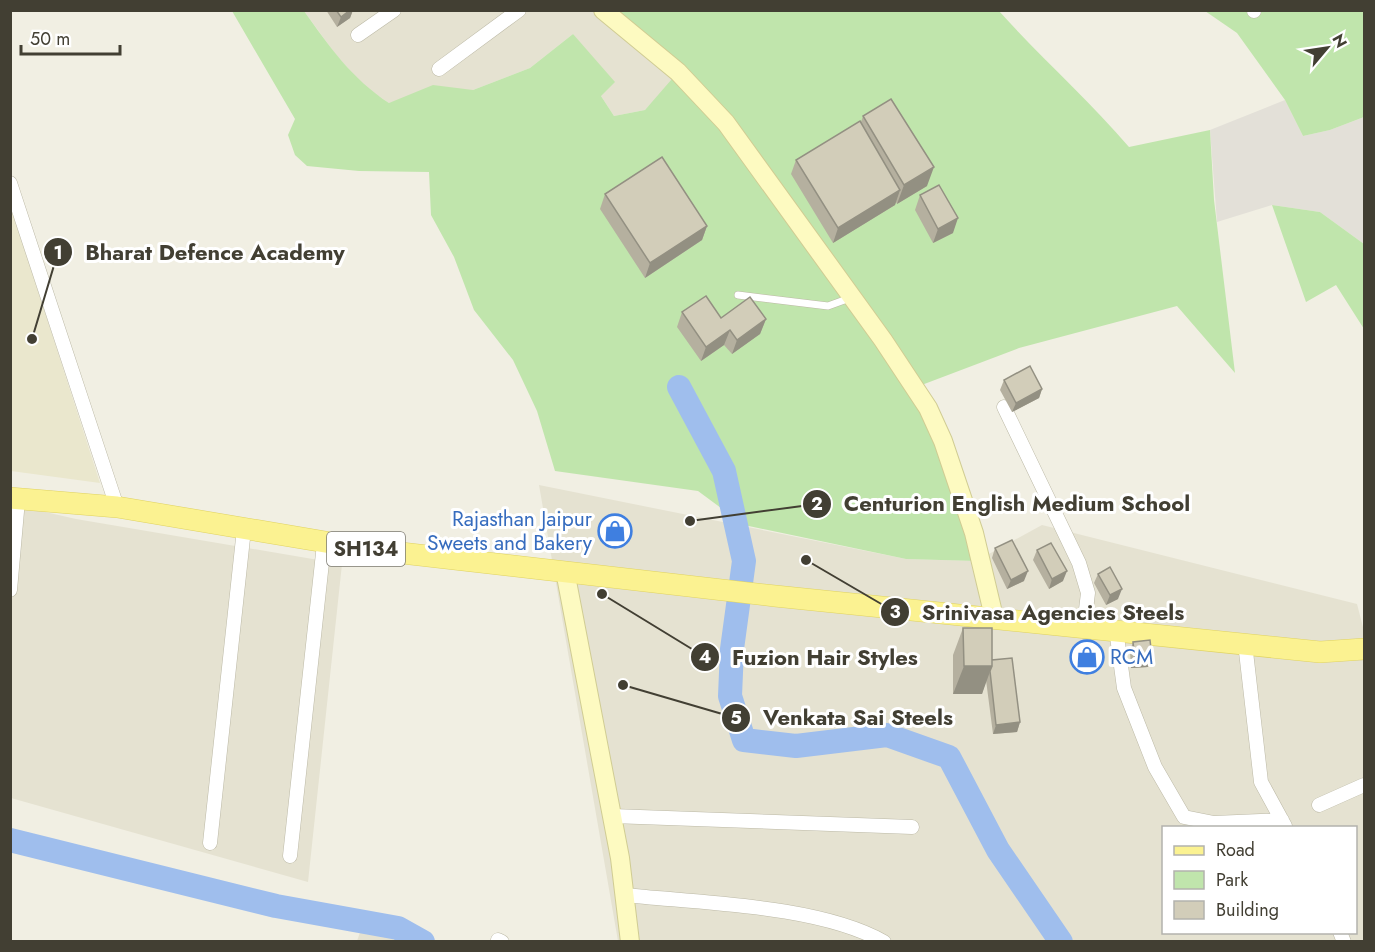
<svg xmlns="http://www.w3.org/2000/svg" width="1375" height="952" viewBox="0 0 1375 952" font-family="Jost,sans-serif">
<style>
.residential{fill:#e5e2d1;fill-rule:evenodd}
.industrial{fill:#e3e0d8}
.education{fill:#eae7cd}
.green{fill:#c0e5ac}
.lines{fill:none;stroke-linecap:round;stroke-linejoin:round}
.river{stroke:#9fbeed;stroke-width:24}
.lane-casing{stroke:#bcb9a6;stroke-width:8}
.street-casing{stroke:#bcb9a6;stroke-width:15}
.secondary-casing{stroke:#d0cc93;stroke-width:20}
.primary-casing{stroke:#dfd262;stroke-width:22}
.lane{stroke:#fff;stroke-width:7}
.street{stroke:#fff;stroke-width:14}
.secondary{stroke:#fdfac1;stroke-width:18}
.primary{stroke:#fbf291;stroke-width:21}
.wall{fill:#b5b09f}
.shaded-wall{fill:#939082}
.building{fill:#d2cdb9;stroke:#939082;stroke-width:1.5}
.labels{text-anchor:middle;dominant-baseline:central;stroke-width:6;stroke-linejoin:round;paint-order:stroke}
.shield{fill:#fff;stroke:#7b7970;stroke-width:1.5}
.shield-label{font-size:20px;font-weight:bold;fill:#423f33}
.shop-label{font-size:21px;fill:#366cbe;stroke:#fff;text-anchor:end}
.leader{fill:none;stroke:#423f33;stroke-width:2}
.callout-dot{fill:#423f33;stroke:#fff;stroke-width:2}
.mark-label{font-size:18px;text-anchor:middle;font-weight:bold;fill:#fff}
.callout-label{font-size:22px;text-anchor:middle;font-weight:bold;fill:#423f33;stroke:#fff;stroke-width:6;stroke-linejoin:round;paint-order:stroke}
</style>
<rect width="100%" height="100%" fill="#f1efe3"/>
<path class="residential" d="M304 11H594L676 78 645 110 614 116 601 96 573 34 530 68 473 90 389 103 366 88 336 55Z
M539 485 906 559 976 561 1042 525 1357 604 1364 631V941H618ZM1164 828H1356V932H1164Z
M10 504 76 519 342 564 308 882 11 798Z
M363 924 427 941H357Z"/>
<path class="industrial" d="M1285 100 1303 136 1330 130 1364 117V244L1320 212 1272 205 1217 222 1210 130Z"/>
<path class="education" d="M11 207 100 483 11 471Z"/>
<path class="green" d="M232 11H304C329 46 352 79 389 103L433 85 473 90 530 68 573 34 615 82 601 96 614 116 645 110 678 72 603 11H999C1041 58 1088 99 1129 147L1210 130 1214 200 1235 373 1177 306 1019 348 919 386 976 561 906 559 744 525 698 491 555 471 537 411 513 360 474 310 454 257 431 215 429 172 359 171 307 166 295 155 288 135 295 119Z
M1205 11H1364V117L1330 130 1303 136 1285 100 1237 33Z
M1272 205 1320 212 1364 244V329L1336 285 1306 302Z"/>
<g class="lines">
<path class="river" d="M679 387 724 471 744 561 732 649 730 696 744 740 796 746 887 735 949 757 998 850 1061 942
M10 840 276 906 398 928 423 942"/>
<defs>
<path id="lane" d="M738 295 828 306 850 298"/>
<path id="street" d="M1254 10V11
M358 35 394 10
M439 69 519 10
M10 183 117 507
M1004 407 1079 563 1088 593 1084 626
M10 590 18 500
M1116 629 1124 688 1155 767 1184 817 1214 823 1282 820
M1245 643 1261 782 1285 826
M1319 805 1364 785
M612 816 912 827
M210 843 244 529
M290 856 324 544
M624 895C700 903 819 905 884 942
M1340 932 1344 942
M498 940 502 942"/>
<path id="secondary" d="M603 10 678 72 726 123 883 340 928 408 943 441 974 533 994 617
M565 571 620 858 630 942"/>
<path id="primary" d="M10 498 117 507 367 549 775 596 1320 652 1364 649"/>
</defs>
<use href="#lane" class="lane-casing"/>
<use href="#street" class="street-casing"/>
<use href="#secondary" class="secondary-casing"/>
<use href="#primary" class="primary-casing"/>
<use href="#lane" class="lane"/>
<use href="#street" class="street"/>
<use href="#secondary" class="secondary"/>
<use href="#primary" class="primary"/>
</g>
<path class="wall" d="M326 10H353L350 18 337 27Z
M863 116 927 186 897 204 896 202 895 205 833 243 791 174 796 160 861 122Z
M605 194 707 226 702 240 645 278 600 209Z
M920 195 953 233 933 243 915 210Z
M682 312 721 318 766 319 760 334 732 354 724 345 701 361 677 327Z
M1004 380 1042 389 1039 398 1012 412 1000 390Z
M995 548 1024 581 1007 589 992 558Z
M1037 550 1063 581 1049 589 1033 560Z
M1098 574 1118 599 1106 605 1094 583Z
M963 628 992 660 1020 722 1017 732 993 734 986 680 982 694H953V655Z
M1133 642 1148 667 1131 668 1130 651Z"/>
<path class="shaded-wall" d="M350 10H353L350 18 337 27 341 17Z
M934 167 927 186 897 204 904 185Z
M900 190 895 205 833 243 838 228Z
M958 218 953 233 933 243 938 229Z
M707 226 702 240 645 278 650 263Z
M766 319 760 334 732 354 737 340Z
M730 330 724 345 701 361 706 347Z
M1042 389 1039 398 1012 412 1016 403Z
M1028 571 1024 581 1007 589 1011 580Z
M1067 571 1063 581 1049 589 1052 579Z
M1122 589 1118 599 1106 605 1110 595Z
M1152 657 1148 667 1131 668 1135 659Z
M964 666H992L982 694H953Z
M1020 722 1017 732 993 734 996 725Z"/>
<path class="building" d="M336 10H350L341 17Z
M891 99 934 167 904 185 863 116Z
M860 121 900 190 838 228 796 160Z
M662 157 707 226 650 263 605 194Z
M939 185 958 218 938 229 920 195Z
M706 296 721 318 750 297 766 319 737 340 730 330 706 347 682 312Z
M1030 366 1042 389 1016 403 1004 380Z
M1012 540 1028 571 1011 580 995 548Z
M1051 543 1067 571 1052 579 1037 550Z
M1110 567 1122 589 1110 595 1098 574Z
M963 628H992V666H964Z
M1150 640 1152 657 1135 659 1133 642Z
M1012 658 1020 722 996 725 990 671 992 666V660Z"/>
<defs>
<symbol id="shop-ring" viewBox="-11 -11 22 22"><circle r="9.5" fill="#fff" stroke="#3f7fe0" stroke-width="1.5"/><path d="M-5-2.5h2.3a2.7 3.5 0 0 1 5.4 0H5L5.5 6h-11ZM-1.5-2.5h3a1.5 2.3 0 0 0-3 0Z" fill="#3f7fe0"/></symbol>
</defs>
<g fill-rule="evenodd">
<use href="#shop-ring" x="596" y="512" width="38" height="38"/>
<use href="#shop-ring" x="1068" y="638" width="38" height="38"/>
</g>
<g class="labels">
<rect class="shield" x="327" y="532" width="78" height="34" rx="4.5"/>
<g class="shield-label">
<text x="366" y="549">SH134</text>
</g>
<g class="shop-label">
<text x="592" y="519">Rajasthan Jaipur<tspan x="592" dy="24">Sweets and Bakery</tspan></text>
<text x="1110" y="657" text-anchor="start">RCM</text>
</g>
</g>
<path class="leader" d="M32 339L58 252M690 521L817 504M806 560L895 612M602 594L705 657M623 685L736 718"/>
<g class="callout-dot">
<circle cx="32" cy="339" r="6"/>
<circle cx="690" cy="521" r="6"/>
<circle cx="806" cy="560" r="6"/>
<circle cx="602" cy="594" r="6"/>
<circle cx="623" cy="685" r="6"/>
<circle cx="58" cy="252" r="15"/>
<circle cx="817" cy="504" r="15"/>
<circle cx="895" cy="612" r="15"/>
<circle cx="705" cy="657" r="15"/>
<circle cx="736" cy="718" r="15"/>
</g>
<g class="mark-label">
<text x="58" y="259">1</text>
<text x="817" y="510">2</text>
<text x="895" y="618">3</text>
<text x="705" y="663">4</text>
<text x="736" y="724">5</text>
</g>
<g class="callout-label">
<text x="215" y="260">Bharat Defence Academy</text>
<text x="1017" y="511">Centurion English Medium School</text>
<text x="1053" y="620">Srinivasa Agencies Steels</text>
<text x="825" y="665">Fuzion Hair Styles</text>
<text x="858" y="725">Venkata Sai Steels</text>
</g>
<rect width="1375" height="952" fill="none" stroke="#423f33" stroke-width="24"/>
<rect x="1162" y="826" width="195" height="108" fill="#ffffff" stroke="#b3b2ad" stroke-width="1.5"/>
<rect x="1174" y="846" width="30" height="9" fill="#fbf291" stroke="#b3b2ad" stroke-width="1.5"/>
<text x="1216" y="856" font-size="18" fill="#423f33">Road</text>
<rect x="1174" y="871" width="30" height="18" fill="#c0e5ac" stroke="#b3b2ad" stroke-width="1.5"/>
<text x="1216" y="886" font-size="18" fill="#423f33">Park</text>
<rect x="1174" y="901" width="30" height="18" fill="#d2cdb9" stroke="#b3b2ad" stroke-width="1.5"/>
<text x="1216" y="916" font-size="18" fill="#423f33">Building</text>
<g transform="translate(1327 48) rotate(61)" stroke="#ffffff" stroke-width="4.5" paint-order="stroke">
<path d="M0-4.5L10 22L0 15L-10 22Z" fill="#423f33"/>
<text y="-9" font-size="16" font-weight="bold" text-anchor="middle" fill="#423f33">N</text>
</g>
<path d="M21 45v9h99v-9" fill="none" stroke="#423f33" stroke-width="3"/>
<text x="30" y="45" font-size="18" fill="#423f33" stroke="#ffffff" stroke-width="4.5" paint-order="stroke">50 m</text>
</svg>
